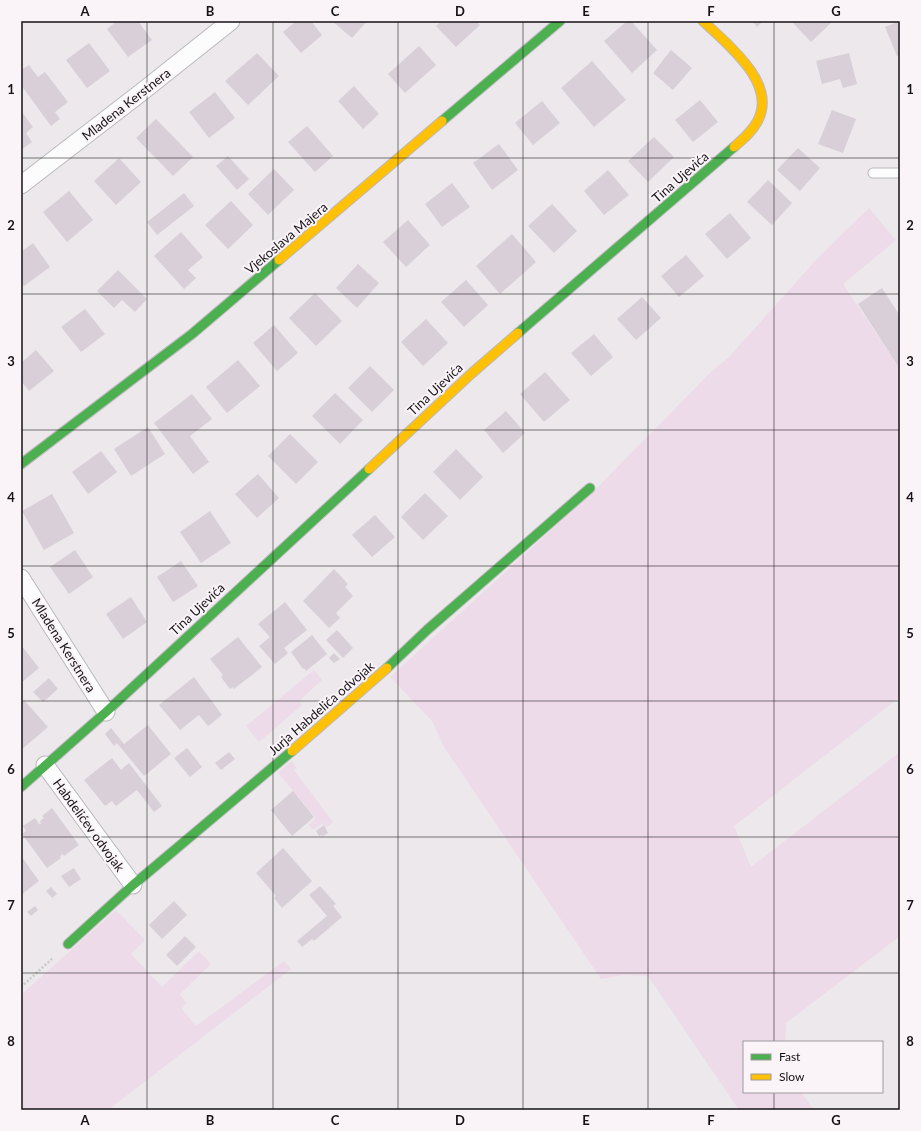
<svg xmlns="http://www.w3.org/2000/svg" width="921" height="1131" viewBox="0 0 921 1131" font-family="Lato,sans-serif">
<style>
.green{fill:#eddbea}
.building{fill:#d9cfd8}
.lines{fill:none;stroke-linecap:round;stroke-linejoin:round}
.lane-casing{stroke:#bcb9bc;stroke-width:11}
.street-casing{stroke:#bcb9bc;stroke-width:19}
.fast-casing{stroke:#bcb9bc;stroke-width:11}
.slow-casing{stroke:#bcb9bc;stroke-width:11}
.path{stroke:#cacaca;stroke-width:2.5;stroke-dasharray:2 2;stroke-linecap:butt}
.lane{stroke:#fcfcfc;stroke-width:9}
.street{stroke:#fcfcfc;stroke-width:17}
.fast{stroke:#4caf50;stroke-width:9}
.slow{stroke:#ffc107;stroke-width:9}
.grid{fill:none;stroke:#141214;stroke-width:1;stroke-opacity:0.55}
.labels{text-anchor:middle;dominant-baseline:central;stroke-width:4;stroke-linejoin:round;paint-order:stroke}
.street-label{font-size:13px;fill:#141214;stroke:#faf4f9}
.neatline{fill:none;stroke:#141214;stroke-width:1.5}
.grid-label{font-size:13px;text-anchor:middle;font-weight:bold;fill:#141214}
</style>
<rect width="100%" height="100%" fill="#ece8eb"/>
<path class="green" d="M869 208 896 240 843 284 900 369V697L734 826 751 867 900 752V936L786 1023 785 1042H744V1092H801L814 1110H739L648 976 623 975 601 979 444 747 432 721 390 677 593 492 711 372 729 357 816 260Z
M314 670 322 680 299 701 302 705 259 742 246 726Z
M292 761 297 768 294 770 333 822 327 827 323 823 313 830 309 825 316 818 278 773Z
M116 910 145 940 131 954 162 987 199 951 211 964 180 994 186 1003 182 1009 196 1026 284 961 291 969 108 1110H21V995Z"/>
<path class="building" d="M117 21H138L152 40 128 57 107 29Z
M296 21H311L322 35 301 53 283 32Z
M332 21H367L352 38Z
M442 21H476L480 25 456 47 436 26Z
M627 21H631L657 50 632 73 604 41Z
M752 21H763L757 27Z
M795 21H833L811 42 793 23Z
M900 21V55L897 56 885 27Z
M89 43 110 71 87 88 66 60Z
M419 46 436 65 405 93 388 74Z
M671 50 692 68 673 90 653 73Z
M257 53 279 76 248 105 225 81Z
M849 53 857 84 843 88 840 79 822 84 816 61Z
M592 61 626 100 594 127 561 88Z
M29 65 38 77 45 72 68 102 55 112 60 119 51 126 21 85V70Z
M354 86 379 114 363 129 338 101Z
M215 92 235 118 209 138 189 112Z
M700 100 718 122 693 142 675 120Z
M542 101 560 123 533 145 515 123Z
M832 110 856 119 843 153 818 144Z
M21 111 33 127 26 133 32 142 21 150Z
M156 119 193 157 173 176 136 138Z
M307 126 333 156 315 172 288 142Z
M654 137 674 157 648 182 628 161Z
M499 144 518 170 492 190 473 163Z
M798 148 820 168 800 191 777 170Z
M228 156 249 179 237 190 216 166Z
M119 158 141 182 116 205 94 181Z
M274 169 294 190 268 215 248 194Z
M608 170 629 195 604 215 584 191Z
M768 180 792 203 772 225 747 202Z
M452 183 470 207 442 227 425 204Z
M69 191 93 220 67 242 43 212Z
M184 193 194 206 157 235 147 222Z
M231 201 253 225 228 249 205 225Z
M552 204 577 231 554 253 528 226Z
M730 213 751 238 727 259 705 234Z
M408 220 430 245 406 267 383 242Z
M181 232 203 257 188 270 196 278 184 289 154 256Z
M512 234 536 262 500 294 476 266Z
M33 243 50 267 24 286 21 282V252Z
M686 255 704 276 679 297 661 276Z
M358 264 379 283 357 308 336 288Z
M118 270 147 299 135 312 122 300 114 308 97 291Z
M466 280 488 305 464 327 441 302Z
M882 288 900 316V369L858 304Z
M315 293 342 321 316 346 289 318Z
M642 297 661 318 636 340 617 319Z
M85 309 105 334 81 352 61 327Z
M426 319 448 343 423 366 401 342Z
M274 325 298 353 277 371 253 343Z
M594 334 613 357 591 376 571 353Z
M36 350 54 371 29 391 21 381V363Z
M238 360 260 386 227 413 206 387Z
M370 366 394 390 372 412 348 388Z
M545 372 570 400 544 422 520 394Z
M335 393 363 420 340 444 312 416Z
M192 394 212 419 190 436 209 462 193 474 154 423Z
M506 411 525 433 503 453 484 430Z
M148 427 165 454 131 476 114 449Z
M290 434 318 462 296 484 268 456Z
M456 449 483 477 460 500 433 472Z
M101 451 117 472 88 494 72 472Z
M258 474 279 498 257 518 235 494Z
M425 493 448 516 423 540 401 517Z
M52 494 74 533 44 550 22 511Z
M210 511 231 543 201 563 180 532Z
M375 515 395 537 372 557 352 535Z
M75 550 93 577 69 594 50 567Z
M181 561 198 586 173 602 157 577Z
M334 569 348 584 345 587 353 596 336 613 340 618 329 628 303 601Z
M131 597 147 622 123 639 106 614Z
M285 602 307 630 284 648 288 653 275 664 259 646 270 637 258 624Z
M337 630 353 648 343 658 326 640Z
M312 635 327 654 306 671 304 668 303 669 291 652Z
M238 637 262 667 234 689 233 687 230 689 221 677 223 675 210 659Z
M21 645 39 668 21 683Z
M334 653 340 659 334 663 329 658Z
M194 677 222 715 208 726 199 715 180 730 159 705Z
M49 678 58 689 43 702 33 692Z
M24 700 48 727 21 750V703Z
M148 725 171 754 144 776 117 743 114 746 105 734 111 728 124 744Z
M187 748 202 767 190 777 174 758Z
M229 752 235 759 221 770 215 763Z
M112 758 121 770 129 763 162 806 154 812 137 790 116 806 112 801 105 806 84 780Z
M293 791 314 817 292 836 271 810Z
M52 808 79 845 64 856 63 854 60 856 61 858 47 868 22 834 26 831 23 826 35 818 40 825 41 823 40 821 44 818 42 816Z
M324 825 328 833 323 836 322 835 319 836 316 831Z
M283 848 312 881 282 908 274 898 276 896 256 873Z
M21 856 39 881 21 895Z
M74 868 81 879 69 887 61 876Z
M320 886 336 904 333 906 342 917 314 941 312 939 302 947 297 941 327 916 309 895Z
M51 887 57 894 52 898 46 891Z
M174 901 187 915 162 939 149 925Z
M35 906 38 910 31 916 27 912Z
M185 936 196 947 177 966 166 955Z"/>
<g class="lines">
<defs>
<path id="lane" d="M873 173H900"/>
<path id="street" d="M21 185 143 91 231 21
M21 578 106 712
M45 765 133 885"/>
<path id="fast" d="M442 121 560 21
M518 333 734 147
M21 464 192 334 279 260
M387 668 427 630 590 488
M21 787 106 712 369 469
M68 944 133 885 292 751"/>
<path id="slow" d="M703 21C727 44 779 84 757 122 751 133 743 139 734 147
M279 260 442 121
M369 469 472 373 518 333
M292 751 387 668"/>
</defs>
<use href="#lane" class="lane-casing"/>
<use href="#street" class="street-casing"/>
<use href="#fast" class="fast-casing"/>
<use href="#slow" class="slow-casing"/>
<path class="path" d="M21 987 53 958"/>
<use href="#lane" class="lane"/>
<use href="#street" class="street"/>
<use href="#fast" class="fast"/>
<use href="#slow" class="slow"/>
</g>
<path class="grid" d="M147 21V1110M273 21V1110M398 21V1110M523 21V1110M648 21V1110M774 21V1042M21 158H900M21 294H900M21 430H900M21 566H900M21 701H900M21 837H900M21 973H900M774 1092V1110"/>
<g class="labels">
<g class="street-label">
<text transform="translate(126 104) rotate(-38)">Mladena Kerstnera</text>
<text transform="translate(680 177) rotate(-41)">Tina Ujevića</text>
<text transform="translate(286 238) rotate(-40)">Vjekoslava Majera</text>
<text transform="translate(435 389) rotate(-43)">Tina Ujevića</text>
<text transform="translate(197 609) rotate(-43)">Tina Ujevića</text>
<text transform="translate(64 645) rotate(58)">Mladena Kerstnera</text>
<text transform="translate(321 708) rotate(-41)">Jurja Habdelića odvojak</text>
<text transform="translate(89 825) rotate(54)">Habdelićev odvojak</text>
</g>
</g>
<rect width="921" height="1131" fill="none" stroke="#faf4f9" stroke-width="44"/>
<rect x="743" y="1041" width="140" height="52" fill="#faf4f9" stroke="#9e9a9d"/>
<rect x="751" y="1054" width="20" height="6" fill="#4caf50" stroke="#9e9a9d"/>
<text x="779" y="1061" font-size="12" fill="#141214">Fast</text>
<rect x="751" y="1074" width="20" height="6" fill="#ffc107" stroke="#9e9a9d"/>
<text x="779" y="1081" font-size="12" fill="#141214">Slow</text>
<rect x="22" y="22" width="877" height="1087" class="neatline"/>
<g class="grid-label">
<text x="85" y="16">A</text>
<text x="210" y="16">B</text>
<text x="335" y="16">C</text>
<text x="460" y="16">D</text>
<text x="586" y="16">E</text>
<text x="711" y="16">F</text>
<text x="836" y="16">G</text>
<text x="11" y="94">1</text>
<text x="910" y="94">1</text>
<text x="11" y="230">2</text>
<text x="910" y="230">2</text>
<text x="11" y="366">3</text>
<text x="910" y="366">3</text>
<text x="11" y="502">4</text>
<text x="910" y="502">4</text>
<text x="11" y="638">5</text>
<text x="910" y="638">5</text>
<text x="11" y="774">6</text>
<text x="910" y="774">6</text>
<text x="11" y="910">7</text>
<text x="910" y="910">7</text>
<text x="11" y="1046">8</text>
<text x="910" y="1046">8</text>
<text x="85" y="1125">A</text>
<text x="210" y="1125">B</text>
<text x="335" y="1125">C</text>
<text x="460" y="1125">D</text>
<text x="586" y="1125">E</text>
<text x="711" y="1125">F</text>
<text x="836" y="1125">G</text>
</g>
</svg>
